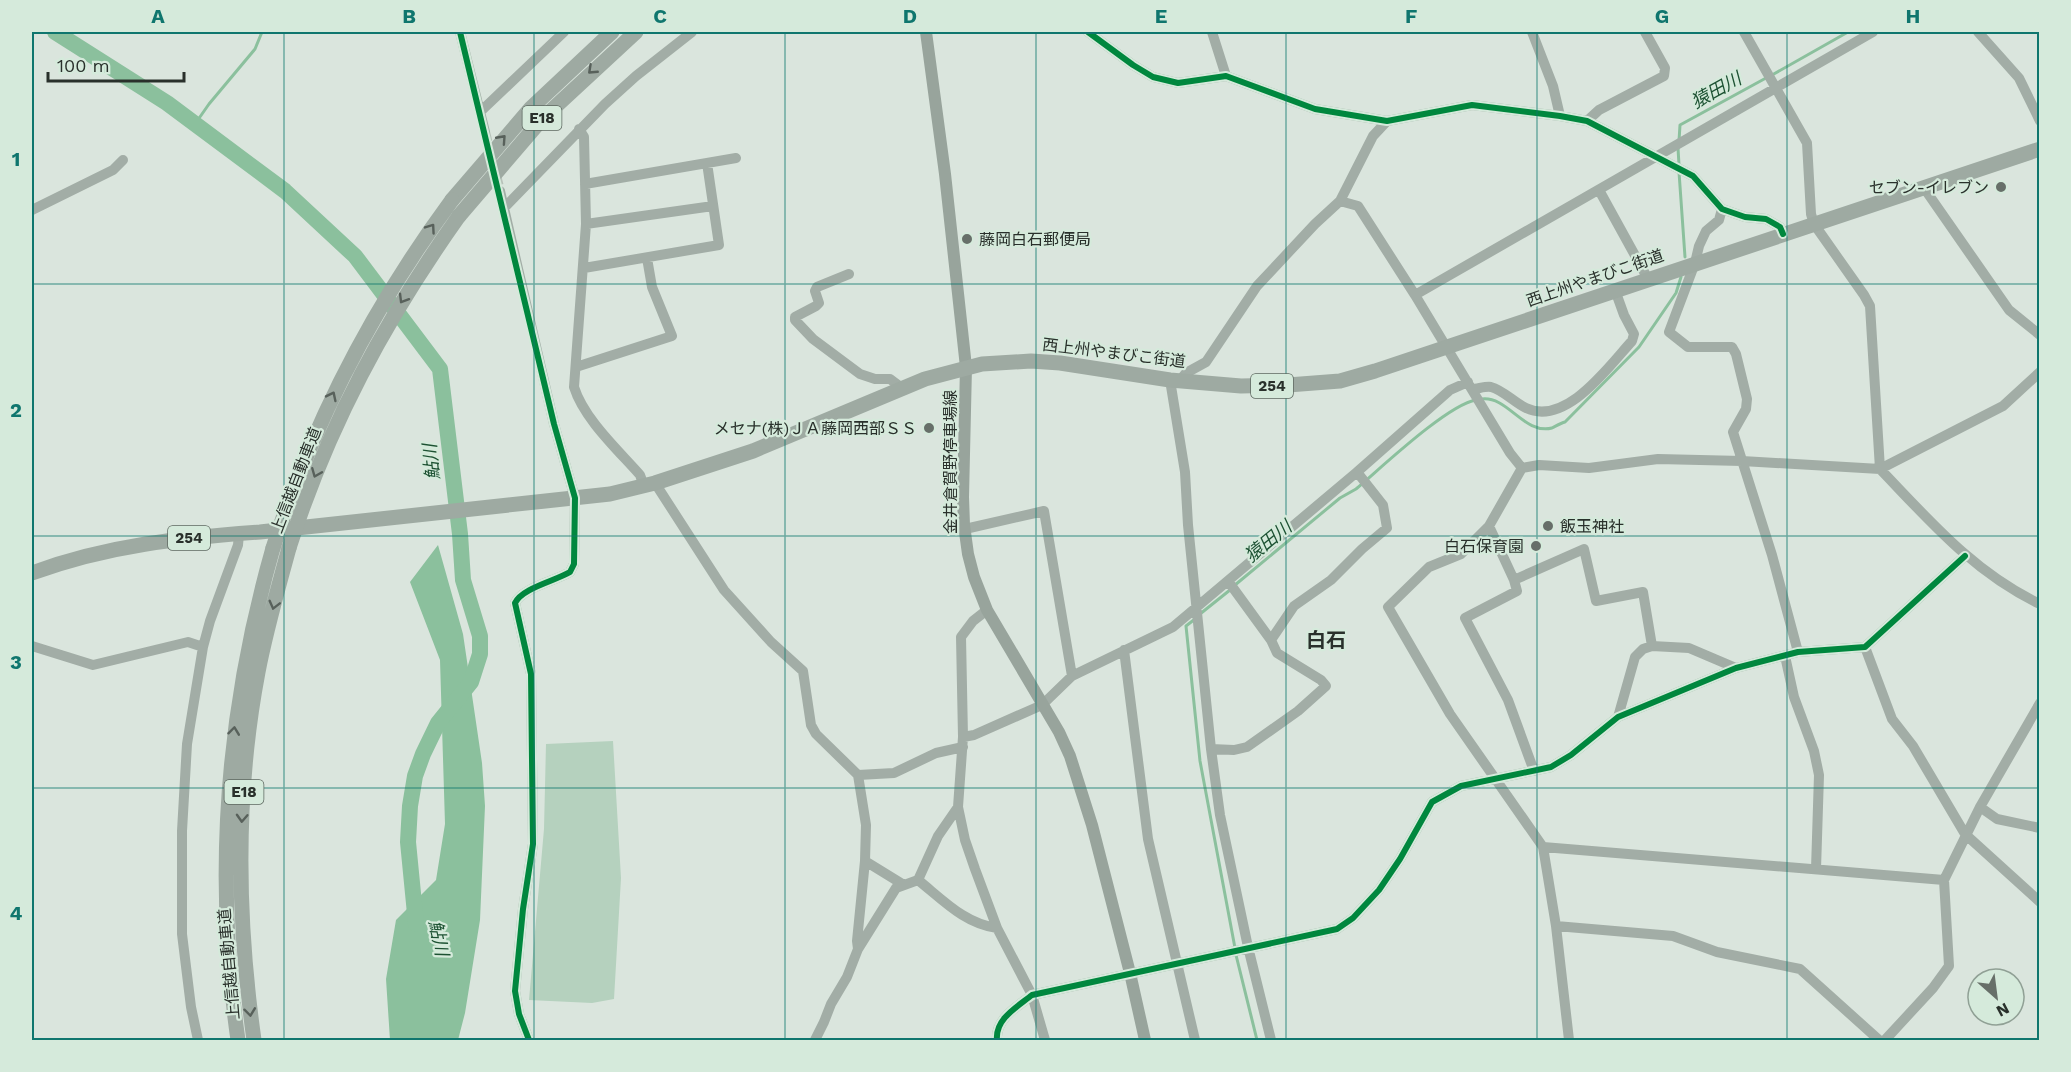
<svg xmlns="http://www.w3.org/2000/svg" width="2071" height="1072" viewBox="0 0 2071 1072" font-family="'Work Sans','Noto Sans JP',sans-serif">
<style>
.green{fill:#b5d1be}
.water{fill:#8bc09d}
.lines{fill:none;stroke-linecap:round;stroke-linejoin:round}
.stream{stroke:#8bc09d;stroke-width:3}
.river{stroke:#8bc09d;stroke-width:16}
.minor-tunnel{stroke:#b7c1b9;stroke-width:10;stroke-dasharray:10 5;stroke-linecap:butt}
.minor{stroke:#a2ada6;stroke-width:10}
.major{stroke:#98a49c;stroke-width:12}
.highway{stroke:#9eaaa2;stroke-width:15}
.highway-bridge{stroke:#9eaaa2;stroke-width:15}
.cycleway-casing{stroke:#d5eadb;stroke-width:10}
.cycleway{stroke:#00873e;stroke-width:6}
.oneway{stroke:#58615b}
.grid{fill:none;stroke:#0f766e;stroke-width:1.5;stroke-opacity:0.55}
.poi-dot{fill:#676f69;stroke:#d5eadb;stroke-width:2}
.labels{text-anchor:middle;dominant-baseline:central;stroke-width:4.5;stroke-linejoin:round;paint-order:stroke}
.shield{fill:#d5eadb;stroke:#5d6860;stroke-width:1.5}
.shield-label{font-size:15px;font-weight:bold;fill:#29302b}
.poi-label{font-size:16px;fill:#29302b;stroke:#d5eadb;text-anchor:end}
.street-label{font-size:16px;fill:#29302b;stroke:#d5eadb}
.water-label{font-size:18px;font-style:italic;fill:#1d5233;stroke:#d5eadb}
.quarter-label{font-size:20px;font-weight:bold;fill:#29302b;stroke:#d5eadb}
.neatline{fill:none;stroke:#0f766e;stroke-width:2}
.grid-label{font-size:20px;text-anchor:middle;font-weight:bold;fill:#0f766e}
</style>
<rect width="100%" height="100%" fill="#dae5dd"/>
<path class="green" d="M613 741 621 878 614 999 592 1003 529 1000 544 829 546 744Z"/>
<path class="water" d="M438 545 463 634 482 763 485 806 480 920 465 1013 458 1040H390L386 979 396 920 436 880 445 824 440 660 410 582Z"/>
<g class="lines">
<path class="stream" d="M1772 75 1848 32
M195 124 209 104 255 49 262 32
M1679 141 1680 125 1766 78
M1678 148 1679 165
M1679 172 1685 257
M1482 399C1508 396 1524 435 1552 428 1556 426 1561 423 1565 422L1639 347 1676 293 1681 277
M1235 585 1340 498 1356 489C1381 468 1447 405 1476 400
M1200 614 1230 590
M1195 619 1186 626 1200 761 1235 948
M1236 955 1257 1040"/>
<path class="river" d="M55 32 167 103 285 191 355 256 440 369 460 534 463 580 480 636V654L471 682 438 723 423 754 415 776 410 806 408 842 416 924"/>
<path class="minor-tunnel" d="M485 132 500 191"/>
<path class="minor" d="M460 32 485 132
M1088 32 1133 65 1153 77 1178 83 1226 76 1315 109 1387 121 1472 105 1560 116 1587 121 1693 176 1722 209 1745 217 1766 219 1780 227 1783 234
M1212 32 1226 76
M1532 32 1553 86 1560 116
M1744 32 1807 143 1811 214 1814 224 1864 295 1870 306 1880 469C1929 520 1974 573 2040 604
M1978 32 2019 78 2040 121
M480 112 564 32
M1587 121 1599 110 1664 76 1665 68 1645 32
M579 129 584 137 586 224 574 387C584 419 618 450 640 475L644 486
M585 184 736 158
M1924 188 2009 310 2040 335
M1599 190 1648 279
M500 191 554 424 575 498 574 564 570 572C555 581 522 588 515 603L531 674 533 844 523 909 515 991 519 1014 529 1040
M1340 201 1358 206 1415 295 1510 453 1522 468
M504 208 605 104 636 76 692 32
M1722 209 1719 220 1706 231 1699 246 1695 263 1669 332 1688 347H1732L1736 354 1747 399 1746 409 1733 432 1772 555 1798 652
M32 210 113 170 123 160
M586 224 713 206
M584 268 719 245 707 163
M849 274 817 287 815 291 819 303 816 306 795 317V320L813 339 860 374 875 379H890L902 388
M1415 295 1873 32
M576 367 672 336 652 287 647 258
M1170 380 1185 472 1188 525 1211 749 1220 815 1248 947 1271 1040
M1180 380 1186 373 1206 362 1257 286 1315 224 1340 201 1373 136 1387 121
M1472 389C1477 389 1486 386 1491 387 1503 390 1515 403 1526 408 1566 427 1609 366 1632 341L1634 334 1624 315 1615 290
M1522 468 1489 526 1461 554 1429 567 1388 607 1450 714 1543 847 1556 926 1569 1040
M1522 468 1539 465 1589 468 1658 459 1742 461 1880 469 2003 406 2040 372
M655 483 724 590 771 642 803 671 811 725 816 734 858 775 866 825 865 861 857 941 858 949
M1489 526 1514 580 1584 549 1596 601 1643 592 1652 646
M965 529 1044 511 1072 676
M1514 580 1517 591 1465 618 1508 700 1534 771
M987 610 973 621 961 637 963 737 958 807 965 840 975 869 997 928 1032 995 1045 1040
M1271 640 1294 606 1331 580 1362 549 1387 528 1383 505 1357 472
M32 646 93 665 188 642 203 647
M1865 647 1892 719 1913 746 1965 834 2040 902
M1124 650 1148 839 1195 1040
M1785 656 1794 697 1814 751 1819 775 1816 869
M1618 717 1635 657 1643 649 1652 646 1689 648 1736 668
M963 737 974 735 1042 705 1072 676 1173 627 1357 472 1450 390 1468 382
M1211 749 1234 750 1247 747 1298 711 1326 686 1321 680 1277 653 1271 640 1228 581
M858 775 894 773 936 753 963 747
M1980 807 1997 819 2040 828
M1543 847 1944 880
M865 861 904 885
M918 880C943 900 965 924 997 928
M1556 926 1673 936 1717 952 1800 969 1879 1040
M198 1040 191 1007 182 934V831L187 744 203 647 210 621 238 545 239 534
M815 1040 824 1022 831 1004 847 977 858 949 896 888 918 880 938 836 958 807
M997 1040C995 1019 1017 1007 1032 995L1337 929 1353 918 1379 890 1400 859 1432 802 1461 786 1551 767 1571 755 1618 717 1736 668 1798 652 1865 647 1965 556
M1885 1040 1933 988 1949 966 1944 880 1980 807 2040 703"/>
<path class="major" d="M926 32 945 174 966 367 963 497 964 525 968 554 974 577 987 610 1059 732 1070 756 1092 825 1130 973 1145 1040"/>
<path class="highway" d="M452 200 531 108 612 32
M459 216 542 119 636 32
M32 573C108 545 180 538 260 532L610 494 655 483 753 451 925 379 982 364 1031 361 1060 363 1170 380 1241 386 1288 385 1340 381 1375 371 2040 149
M238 1040C214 874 227 709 273 548
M254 1040C237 919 235 793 258 672 266 630 278 589 289 548"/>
<path class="highway-bridge" d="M273 548C313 422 373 307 452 200
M289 548C328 426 385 320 459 216"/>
<defs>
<path id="cycleway" d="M460 32 554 424 575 498 574 564 570 572C555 581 522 588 515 603L531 674 533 844 523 909 515 991 519 1014 529 1040
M1088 32 1133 65 1153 77 1178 83 1226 76 1315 109 1387 121 1472 105 1560 116 1587 121 1693 176 1722 209 1745 217 1766 219 1780 227 1783 234
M997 1040C995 1019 1017 1007 1032 995L1337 929 1353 918 1379 890 1400 859 1432 802 1461 786 1551 767 1571 755 1618 717 1736 668 1798 652 1865 647 1965 556"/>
</defs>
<use href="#cycleway" class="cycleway-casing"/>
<use href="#cycleway" class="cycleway"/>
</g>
<defs><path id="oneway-chevron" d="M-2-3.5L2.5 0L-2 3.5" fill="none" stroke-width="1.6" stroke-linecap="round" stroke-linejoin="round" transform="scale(1.5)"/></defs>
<g class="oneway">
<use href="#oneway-chevron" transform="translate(592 70) rotate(137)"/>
<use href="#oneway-chevron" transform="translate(502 139) rotate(-48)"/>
<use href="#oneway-chevron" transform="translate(431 228) rotate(-55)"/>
<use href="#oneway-chevron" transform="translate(403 299) rotate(121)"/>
<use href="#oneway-chevron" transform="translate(332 396) rotate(-64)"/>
<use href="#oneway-chevron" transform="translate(316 473) rotate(112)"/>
<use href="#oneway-chevron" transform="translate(274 605) rotate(104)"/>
<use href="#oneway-chevron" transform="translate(234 731) rotate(-83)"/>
<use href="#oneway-chevron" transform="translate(242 818) rotate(93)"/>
<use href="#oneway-chevron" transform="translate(250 1012) rotate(83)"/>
</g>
<path class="grid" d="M284 32V1040M534 32V1040M785 32V1040M1036 32V1040M1286 32V1040M1537 32V1040M1787 32V1040M32 284H2040M32 536H2040M32 788H2040"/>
<g class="poi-dot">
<circle cx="2001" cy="187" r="6"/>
<circle cx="967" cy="239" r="6"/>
<circle cx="929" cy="428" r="6"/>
<circle cx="1548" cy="526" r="6"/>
<circle cx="1536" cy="546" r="6"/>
</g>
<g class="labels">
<g class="shield">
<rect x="522.5" y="106" width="39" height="24" rx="4.5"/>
<rect x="1251" y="374" width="42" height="24" rx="4.5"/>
<rect x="168" y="526" width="42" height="24" rx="4.5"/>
<rect x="224.5" y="780" width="39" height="24" rx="4.5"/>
</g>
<g class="shield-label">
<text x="542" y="118">E18</text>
<text x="1272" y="386">254</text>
<text x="189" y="538">254</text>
<text x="244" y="792">E18</text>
</g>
<g class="poi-label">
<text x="1989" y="187">セブン-イレブン</text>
<text x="979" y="239" text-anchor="start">藤岡白石郵便局</text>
<text x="917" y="428">メセナ(株)ＪＡ藤岡西部ＳＳ</text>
<text x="1560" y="526" text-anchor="start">飯玉神社</text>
<text x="1524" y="546">白石保育園</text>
</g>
<g class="street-label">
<text transform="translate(1595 278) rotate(-19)">西上州やまびこ街道</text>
<text transform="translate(1114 353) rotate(7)">西上州やまびこ街道</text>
<text transform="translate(950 462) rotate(-90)">金井倉賀野停車場線</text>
<text transform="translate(296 480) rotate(-69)">上信越自動車道</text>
<text transform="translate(229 964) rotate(-95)">上信越自動車道</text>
</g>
<g class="water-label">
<text transform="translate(1716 90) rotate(-29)">猿田川</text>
<text transform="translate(431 462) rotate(-96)">鮎川</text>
<text transform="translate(1268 541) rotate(-39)">猿田川</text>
<text transform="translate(439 938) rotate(78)">鮎川</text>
</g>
<g class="quarter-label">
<text x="1326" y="640">白石</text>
</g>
</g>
<rect width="2071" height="1072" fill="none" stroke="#d5eadb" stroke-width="66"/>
<g transform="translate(1996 997) rotate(152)"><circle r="28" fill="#d5eadb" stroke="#90a095" stroke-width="1.5"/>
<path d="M0-4.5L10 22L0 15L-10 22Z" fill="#676f69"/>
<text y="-9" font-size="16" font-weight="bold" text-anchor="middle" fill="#29302b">N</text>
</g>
<path d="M48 72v9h136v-9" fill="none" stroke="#29302b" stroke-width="3"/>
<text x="57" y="72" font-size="18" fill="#29302b" stroke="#d5eadb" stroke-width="4.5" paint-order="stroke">100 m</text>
<rect x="33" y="33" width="2005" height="1006" class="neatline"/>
<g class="grid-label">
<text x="158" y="23">A</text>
<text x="409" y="23">B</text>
<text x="660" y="23">C</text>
<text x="910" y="23">D</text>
<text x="1161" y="23">E</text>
<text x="1411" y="23">F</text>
<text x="1662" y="23">G</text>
<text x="1913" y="23">H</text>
<text x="16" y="166">1</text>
<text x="16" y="417">2</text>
<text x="16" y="669">3</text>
<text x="16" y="920">4</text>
</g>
</svg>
